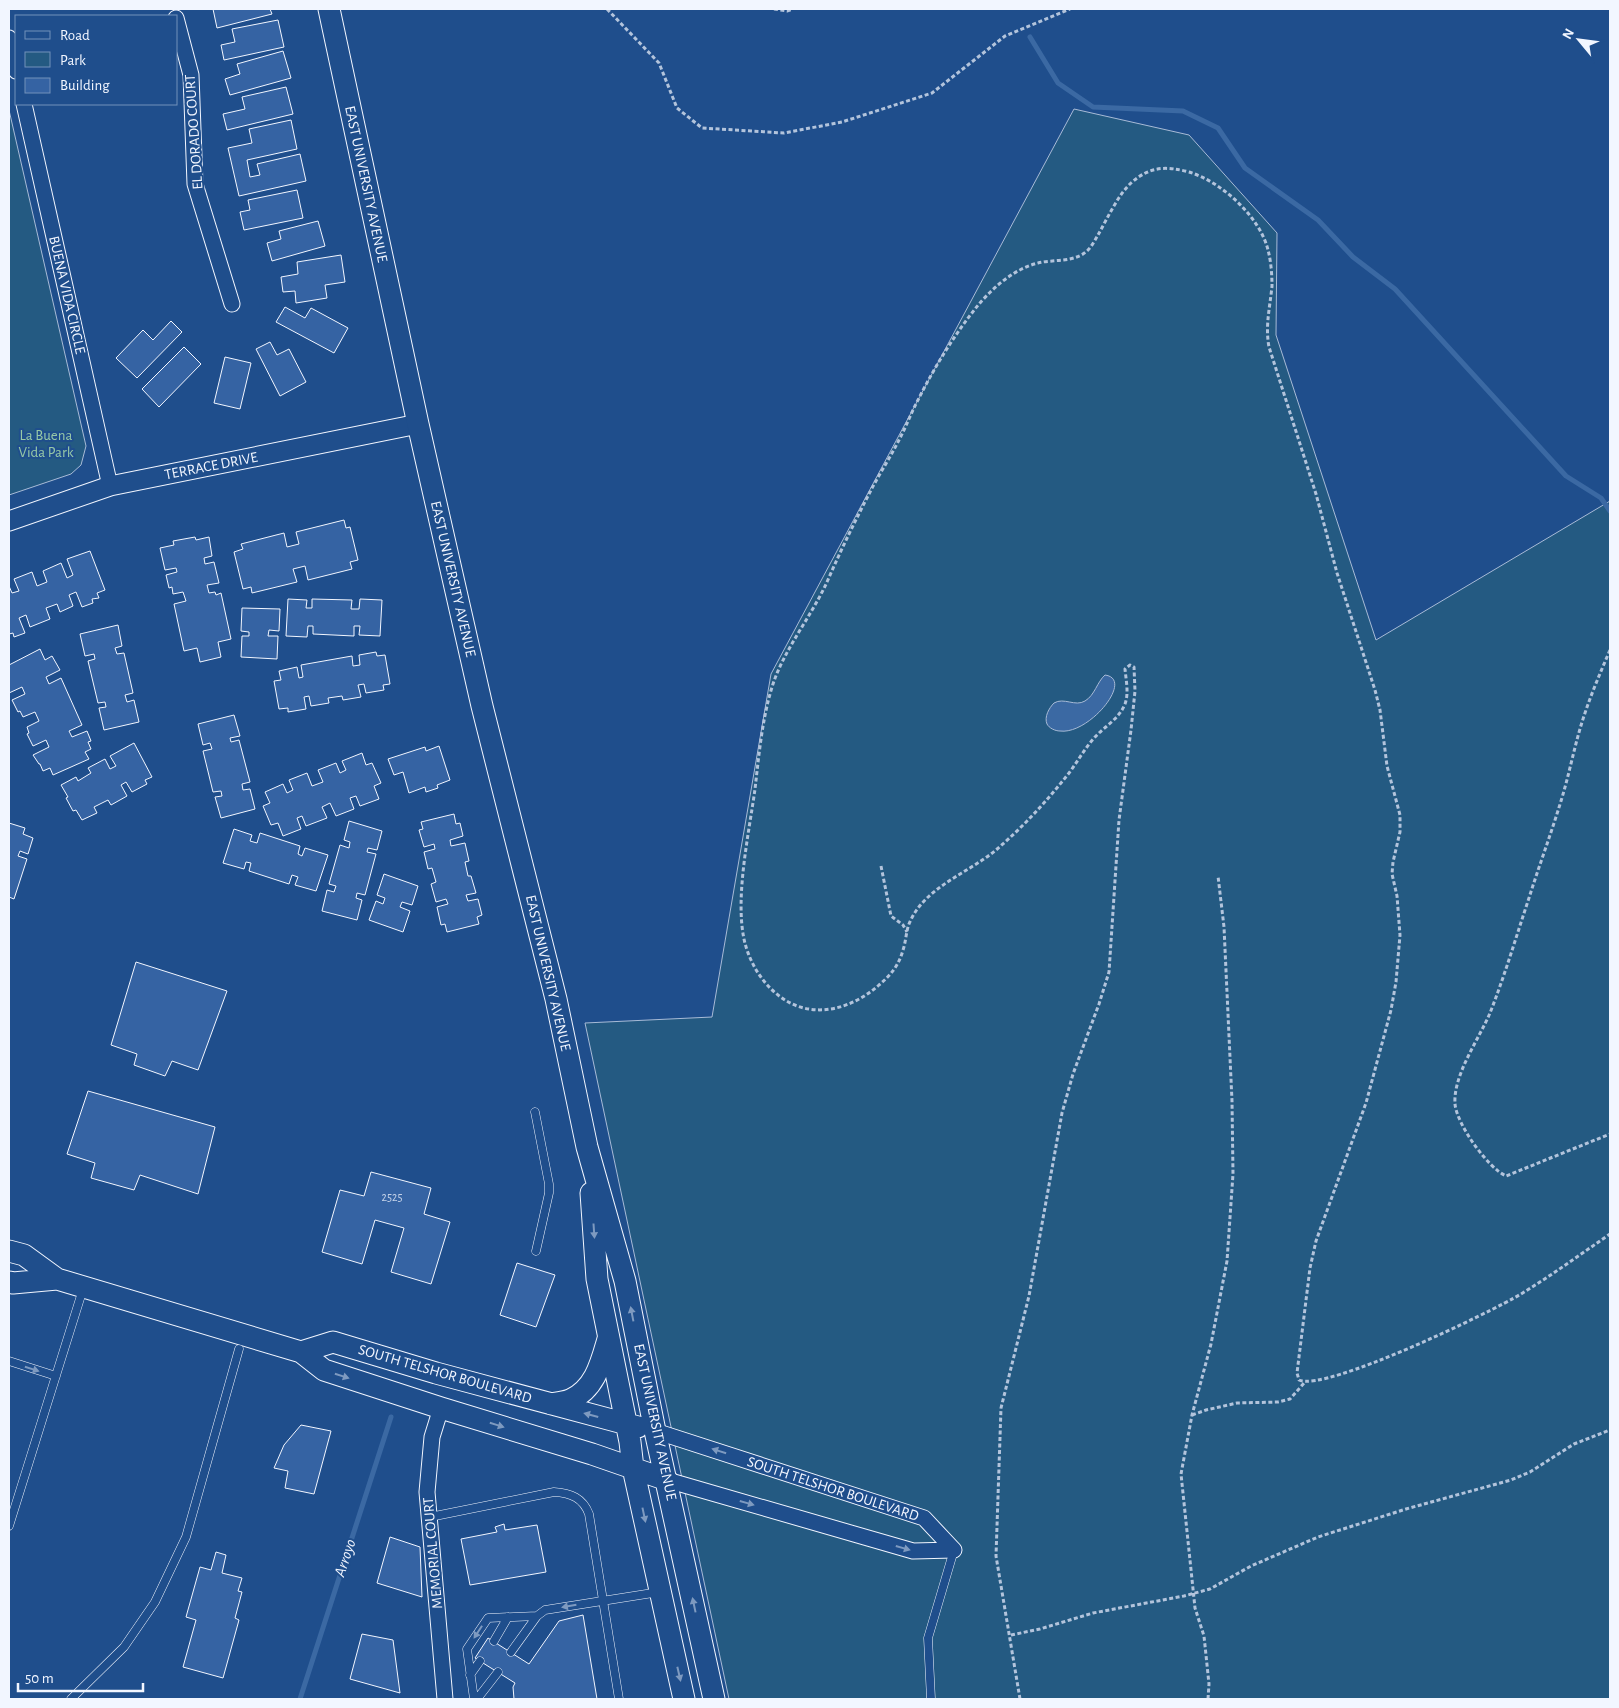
<svg xmlns="http://www.w3.org/2000/svg" width="1619" height="1708" viewBox="0 0 1619 1708" font-family="'Alegreya Sans',sans-serif">
<style>
.green{fill:#245a82;stroke:#a8bbd7}
.water{fill:#3b69a3;stroke:#a8bbd7}
.lines{fill:none;stroke-linecap:round;stroke-linejoin:round}
.stream{stroke:#3b69a3;stroke-width:5}
.building{fill:#3563a3;stroke:#f2f6ff}
.service-casing{stroke:#f2f6ff;stroke-width:9}
.minor-casing{stroke:#f2f6ff;stroke-width:17}
.tertiary-casing{stroke:#f2f6ff;stroke-width:21}
.secondary-casing{stroke:#f2f6ff;stroke-width:23}
.path{stroke:#b3c4dc;stroke-width:3;stroke-dasharray:4 2.5;stroke-linecap:butt}
.service{stroke:#1f4e8c;stroke-width:8}
.minor{stroke:#1f4e8c;stroke-width:15}
.tertiary{stroke:#1f4e8c;stroke-width:19}
.secondary{stroke:#1f4e8c;stroke-width:21}
.oneway{fill:#7e9ac0}
.labels{text-anchor:middle;dominant-baseline:central;stroke-width:4;stroke-linejoin:round;paint-order:stroke}
.number-label{font-size:12px;fill:#c3d1e8}
.street-label{font-size:15px;fill:#f2f6ff;stroke:#1f4e8c}
.park-label{font-size:15px;fill:#97c8a6;stroke:#1f4e8c}
.water-label{font-size:16px;font-style:italic;fill:#f2f6ff;stroke:#1f4e8c}
</style>
<rect width="100%" height="100%" fill="#1f4e8c"/>
<path class="green" d="M1074 109 1189 135 1277 233 1276 335 1376 640 1610 501V1699H729L585 1023 712 1017 771 674Z
M9 110 86 446 81 465 71 474 9 495Z"/>
<path class="water" d="M1105 675C1135 679 1089 735 1060 731 1055 731 1049 728 1047 724 1044 717 1049 708 1054 703 1064 697 1075 707 1085 701 1095 695 1097 682 1105 675Z"/>
<g class="lines">
<path class="stream" d="M1030 37 1058 83 1093 107 1183 111 1218 128 1245 168 1318 220 1353 257 1395 289 1566 476 1601 498 1610 511
M300 1699 391 1417"/>
</g>
<path class="building" d="M213 9H270L272 14 217 28Z
M278 20 284 47 224 60 221 45 235 42 232 29Z
M283 51 291 78 230 95 225 79 240 74 237 64Z
M286 87 293 114 227 130 223 114 245 109 242 97Z
M291 120 297 149 247 160 250 177 260 175 257 164 300 154 306 181 239 196 228 148 252 143 249 129Z
M297 190 303 218 244 230 240 212 250 210 248 200Z
M318 221 325 246 272 261 267 243 281 239 279 231Z
M341 255 345 282 325 285 327 298 296 303 295 291 283 292 281 277 298 274 297 262Z
M285 307 305 318 311 308 348 328 334 353 276 322Z
M171 321 182 332 137 378 116 358 143 330 153 340Z
M270 342 277 355 289 349 306 382 280 396 256 349Z
M184 347 201 364 159 407 142 389Z
M225 357 251 363 240 409 214 403Z
M344 520 346 528 350 527 358 560 350 562 352 569 308 580 305 566 293 569 297 582 252 593 251 587 243 589 234 552 243 549 241 544 284 533 287 547 299 544 296 532Z
M195 537 196 540 209 537 212 556 204 558 205 564 214 562 219 583 207 585 209 593 215 592 216 595 221 593 231 639 218 642 221 657 200 662 197 648 184 651 174 604 186 601 183 592 173 594 172 587 169 588 166 575 177 572 176 568 165 570 160 548 174 545 173 541Z
M90 551 105 590 97 593 99 598 92 599 93 603 82 607 76 592 69 595 73 606 60 612 57 604 46 608 50 619 30 627 26 615 19 618 25 633 14 637 13 633 9 634V586L12 593 19 591 14 579 32 572 37 586 47 582 43 571 61 563 67 578 73 575 67 559Z
M288 599 307 600 306 608H312V599L352 600 351 609H359L360 599 382 600 380 636 359 635 360 626H354V636L313 634V626H308L307 637 286 636Z
M242 608 280 609 279 631 269 630 268 636H278L277 659 241 657 242 636H249V632L241 631Z
M118 625 122 646 115 648 117 654 124 653 133 693 125 695 127 702 134 700 139 722 104 730 99 708 106 707 105 702 98 703 88 661 95 659 94 654 85 656 80 634Z
M40 649 45 660 52 656 60 670 46 677 49 684 61 678 82 725 69 731 72 737 87 731 91 741 88 742 91 749 85 752 89 759 53 775 50 768 43 771 40 764H39L33 755 49 747 46 740 33 746 27 734 29 733 27 727 39 721 35 712 23 717 20 711 18 712 12 700 25 694 22 687 9 693V665Z
M376 652 377 656 385 655 390 684 383 685 384 690 366 693 364 684 358 685 361 697 343 700 342 696 328 698 329 703 311 706 309 696 304 697 306 709 288 712V708L279 709 274 681 281 680 279 671 297 667 299 678 303 677 301 665 352 656 353 666 360 665 359 655Z
M234 715 240 736 230 738 231 742 239 740 250 782 242 784 243 790 250 789 255 809 221 818 215 797 222 796 221 791 213 792 203 751 212 749 210 743 203 745 198 724Z
M134 743 152 777 145 780 147 784 132 792 126 782 121 785 127 796 111 805 108 800 94 807 97 813 82 820 76 810 73 811 66 798 68 797 61 785 76 777 78 781 91 773 88 768 105 759 110 769 116 766 110 756Z
M439 746 450 780 437 785 438 788 426 792 425 787 409 793 403 772 394 775 388 759 425 747 426 751Z
M362 753 366 765 372 763 381 783 374 786 379 799 360 806 356 796 350 798 354 809 336 816 330 803 322 807 327 818 306 826 302 816 297 818 301 829 283 836 278 823 271 825 263 806 270 803 265 792 283 784 287 793 293 790 289 780 307 773 312 786 323 782 318 770 336 763 340 773 346 770 342 761Z
M454 814 456 824 460 823 463 836 450 840 451 846 465 843 469 861 465 862 468 876H471L476 893 466 895 468 901 478 899 482 915 477 917 479 924 447 932 445 924 441 925 437 907 448 904 446 899 436 902 431 884 436 882 432 868 428 869 424 852 435 849 434 844 424 847 419 830 423 829 421 822Z
M349 821 382 831 377 850 368 848 367 852 376 854 365 895 357 893 356 898 362 900 357 920 322 911 327 890 334 892 336 886 329 884 340 845 349 848 350 842 344 840Z
M9 823 25 828 23 834 33 838 28 854 20 851 18 856 27 859 14 899 9 897Z
M234 829 252 835 250 841 257 843 260 833 300 846 298 854 302 856 305 848 328 855 316 891 295 885 298 877 292 875 289 884 249 871 251 863 246 862 244 869 223 863Z
M384 874 418 886 412 905 402 902 400 907 410 911 403 932 369 920 376 901 383 904 385 898 377 895Z
M136 962 227 991 198 1070 172 1061 165 1076 134 1065 137 1054 111 1045Z
M88 1091 215 1127 198 1194 140 1175 134 1190 91 1178 95 1163 67 1154Z
M371 1172 431 1188 424 1214 450 1222 431 1284 391 1272 404 1228 375 1220 362 1264 322 1252 340 1190 364 1196Z
M517 1263 555 1275 536 1327 500 1315Z
M301 1425 331 1431 314 1494 285 1488 288 1471 274 1468 284 1445Z
M504 1524 505 1530 537 1525 546 1572 470 1585 461 1539 497 1532 495 1527Z
M390 1537 420 1547 422 1597 377 1583Z
M216 1552 226 1555 222 1573 242 1578 238 1591 242 1592 235 1618 239 1620 223 1678 183 1667 196 1620 186 1617 200 1567 211 1570Z
M583 1615 597 1699H514L513 1687 515 1683 475 1658 488 1638 529 1664 559 1621Z
M362 1634 393 1640 400 1693 350 1679Z"/>
<g class="lines">
<defs>
<path id="service" d="M535 1112 549 1184V1193L536 1251
M9 1361 56 1376
M430 1517 554 1492C571 1493 583 1498 589 1514L619 1699
M9 1526 83 1289
M494 1641 508 1617
M511 1652 537 1616 545 1610 659 1592
M470 1675 480 1661
M71 1699 124 1647 155 1602 186 1537 239 1349
M474 1699 467 1649 488 1618 537 1616
M477 1699 498 1672
M931 1699 928 1638 954 1550"/>
<path id="minor" d="M176 18 191 75 195 184 232 304
M9 38 16 71
M24 104 110 486
M441 1408 432 1437 427 1492 445 1699
M655 1431 924 1518 954 1550
M667 1480 913 1551 954 1550"/>
<path id="tertiary" d="M9 521 110 486 418 424"/>
<path id="secondary" d="M329 9 418 424 482 706 556 999 587 1147 625 1281 655 1431 714 1699
M591 1193 597 1279 630 1442 633 1468 684 1699
M9 1251 24 1255 57 1279 301 1352 324 1370 441 1408 592 1454 667 1480
M9 1282 13 1283 57 1279
M301 1352 333 1342 436 1373 638 1427
M551 1404C557 1403 565 1402 570 1400 595 1389 601 1363 608 1339"/>
</defs>
<use href="#service" class="service-casing"/>
<use href="#minor" class="minor-casing"/>
<use href="#tertiary" class="tertiary-casing"/>
<use href="#secondary" class="secondary-casing"/>
<path class="path" d="M607 9 659 63 677 108 702 128 784 133 842 122 932 93 1005 36 1070 9
M774 9 787 11 793 9
M1610 650C1601 671 1592 692 1585 713 1575 742 1570 772 1561 801 1551 834 1539 866 1529 898 1516 937 1505 975 1490 1013 1479 1039 1453 1075 1455 1104 1457 1125 1488 1168 1506 1176L1610 1134
M881 866 891 916 903 925 907 932
M1192 1415 1206 1410 1237 1403 1278 1402 1290 1399 1305 1382
M1011 1635 1040 1629 1093 1613 1184 1596 1210 1589 1251 1566 1318 1537 1406 1509 1511 1480 1530 1472 1574 1444 1610 1430
M1020 1699 996 1556 1001 1408 1029 1296 1062 1113 1073 1074 1099 1004 1109 972 1119 820 1131 730 1135 691 1134 667 1130 665 1125 669C1126 680 1129 693 1125 704 1119 719 1105 726 1095 737 1085 748 1078 761 1069 773 1047 801 1023 827 996 850 967 874 924 887 909 924 906 932 906 941 903 950 899 965 891 975 879 985 852 1009 813 1020 782 998 762 984 749 962 744 939 735 896 749 833 755 789 759 755 762 718 773 684 785 648 811 617 827 582 840 552 854 523 869 494 878 476 890 458 899 440 906 427 911 413 918 400 934 368 953 337 975 309 990 290 1013 269 1038 263 1054 259 1075 263 1088 250 1092 246 1095 240 1098 235 1107 219 1118 195 1131 183 1150 166 1166 166 1189 172 1222 182 1260 217 1268 250 1271 261 1272 275 1272 286 1270 307 1265 326 1269 347L1316 494 1337 573 1375 690 1380 710 1387 766 1400 815V832L1393 862 1392 874 1397 896 1400 935 1396 982 1391 1010 1366 1103 1316 1241 1310 1268 1297 1373 1299 1380C1326 1392 1491 1312 1521 1294 1552 1275 1581 1254 1610 1234
M1208 1699 1209 1684 1204 1636 1195 1608 1181 1474 1192 1415 1211 1344 1227 1261 1233 1174 1232 1101 1224 927 1218 876"/>
<use href="#service" class="service"/>
<use href="#minor" class="minor"/>
<use href="#tertiary" class="tertiary"/>
<use href="#secondary" class="secondary"/>
</g>
<defs><path id="oneway-solid" d="M-6-.8H1V-3.2L6.5 0L1 3.2V.8H-6Z" transform="scale(1.25)"/></defs>
<g class="oneway">
<use href="#oneway-solid" transform="translate(594 1231) rotate(86)"/>
<use href="#oneway-solid" transform="translate(632 1314) rotate(-101)"/>
<use href="#oneway-solid" transform="translate(32 1369) rotate(18)"/>
<use href="#oneway-solid" transform="translate(342 1376) rotate(18)"/>
<use href="#oneway-solid" transform="translate(591 1415) rotate(-165)"/>
<use href="#oneway-solid" transform="translate(497 1425) rotate(17)"/>
<use href="#oneway-solid" transform="translate(719 1451) rotate(-162)"/>
<use href="#oneway-solid" transform="translate(747 1503) rotate(16)"/>
<use href="#oneway-solid" transform="translate(644 1515) rotate(78)"/>
<use href="#oneway-solid" transform="translate(903 1548) rotate(16)"/>
<use href="#oneway-solid" transform="translate(694 1605) rotate(-102)"/>
<use href="#oneway-solid" transform="translate(569 1606) rotate(170)"/>
<use href="#oneway-solid" transform="translate(478 1632) rotate(123)"/>
<use href="#oneway-solid" transform="translate(679 1674) rotate(77)"/>
</g>
<g class="labels">
<g class="number-label">
<text x="392" y="1197">2525</text>
</g>
<g class="street-label">
<text transform="translate(194 132) rotate(-94)">EL DORADO COURT</text>
<text transform="translate(366 184) rotate(78)">EAST UNIVERSITY AVENUE</text>
<text transform="translate(67 295) rotate(77)">BUENA VIDA CIRCLE</text>
<text transform="translate(211 466) rotate(-11)">TERRACE DRIVE</text>
<text transform="translate(453 579) rotate(77)">EAST UNIVERSITY AVENUE</text>
<text transform="translate(548 973) rotate(77)">EAST UNIVERSITY AVENUE</text>
<text transform="translate(445 1374) rotate(16)">SOUTH TELSHOR BOULEVARD</text>
<text transform="translate(655 1422) rotate(78)">EAST UNIVERSITY AVENUE</text>
<text transform="translate(833 1489) rotate(18)">SOUTH TELSHOR BOULEVARD</text>
<text transform="translate(433 1553) rotate(-95)">MEMORIAL COURT</text>
</g>
<g class="park-label">
<text x="46" y="435">La Buena<tspan x="46" dy="17">Vida Park</tspan></text>
</g>
<g class="water-label">
<text transform="translate(345 1558) rotate(-72)">Arroyo</text>
</g>
</g>
<rect width="1619" height="1708" fill="none" stroke="#f2f6ff" stroke-width="20"/>
<rect x="15" y="15" width="162" height="90" fill="#1f4e8c" stroke="#7391ba"/>
<rect x="25" y="31" width="25" height="8" fill="#1f4e8c" stroke="#7391ba"/>
<text x="60" y="40" font-size="15" fill="#f2f6ff">Road</text>
<rect x="25" y="52" width="25" height="15" fill="#245a82" stroke="#7391ba"/>
<text x="60" y="65" font-size="15" fill="#f2f6ff">Park</text>
<rect x="25" y="78" width="25" height="15" fill="#3563a3" stroke="#7391ba"/>
<text x="60" y="90" font-size="15" fill="#f2f6ff">Building</text>
<g transform="translate(1579 40) rotate(299)" stroke="#1f4e8c" stroke-width="4" paint-order="stroke">
<path d="M0-4L9 19L0 12L-9 19Z" fill="#f2f6ff"/>
<text y="-8" font-size="14" font-weight="bold" text-anchor="middle" fill="#f2f6ff">N</text>
</g>
<path d="M18 1683v8h125v-8" fill="none" stroke="#f2f6ff" stroke-width="2.5"/>
<text x="25" y="1683" font-size="15" fill="#f2f6ff" stroke="#1f4e8c" stroke-width="4" paint-order="stroke">50 m</text>
</svg>
